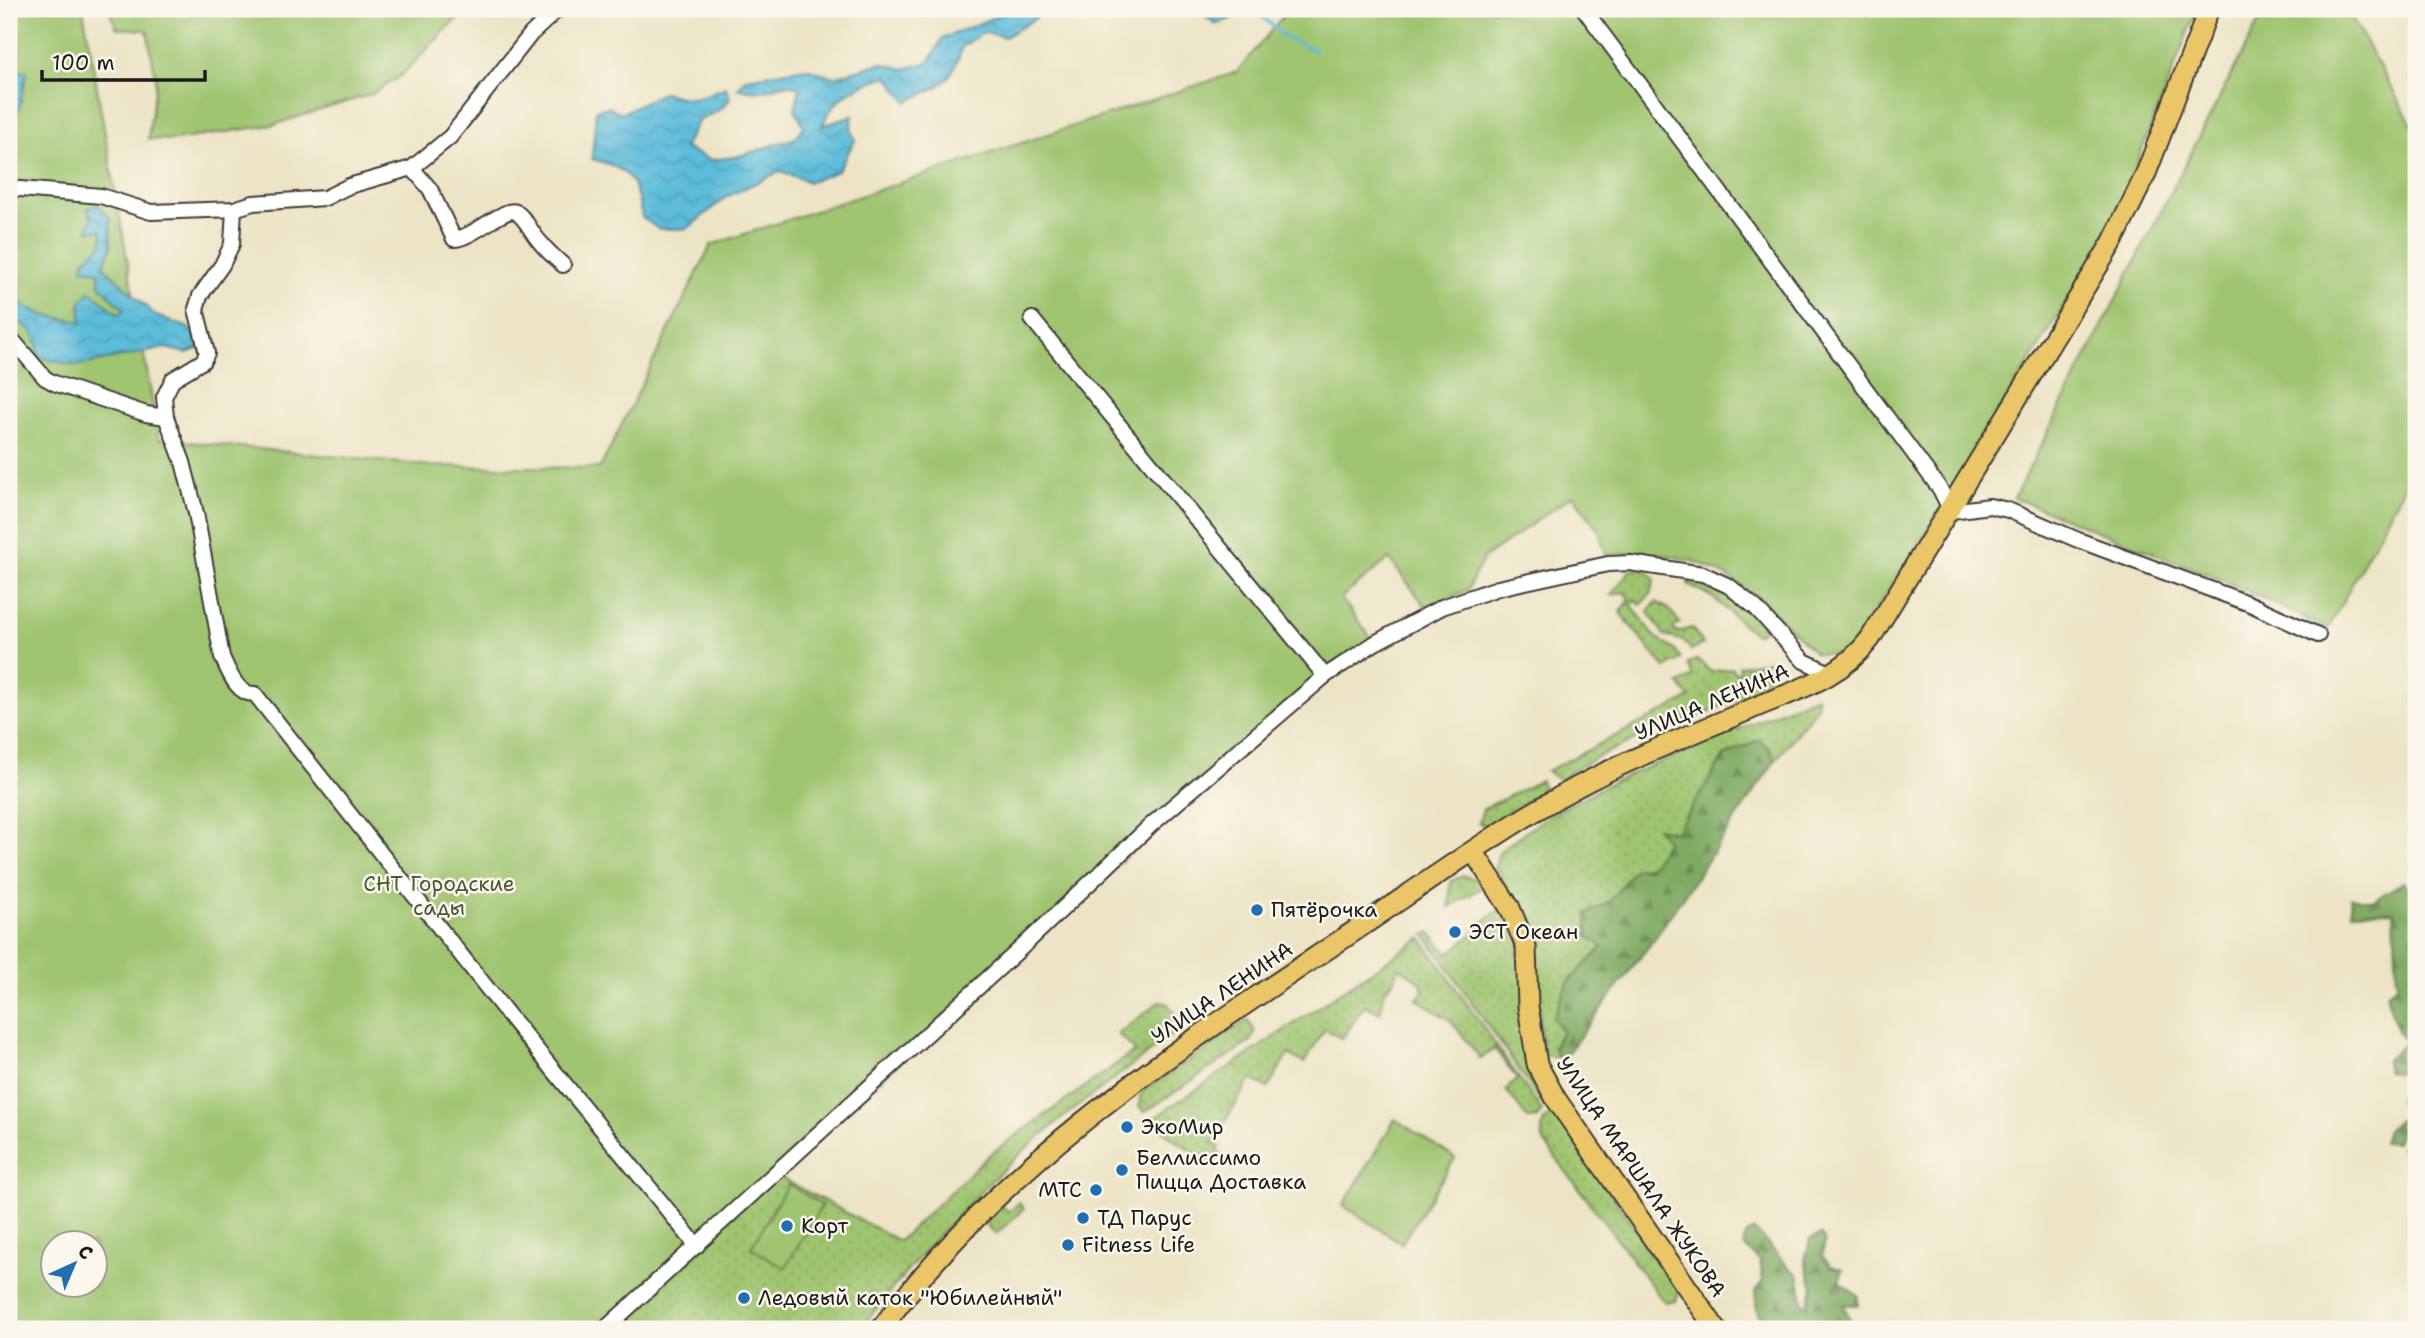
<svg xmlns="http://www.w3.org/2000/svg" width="2425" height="1338" viewBox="0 0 2425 1338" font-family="'Shantell Sans',sans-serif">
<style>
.grass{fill:url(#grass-dots);stroke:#5e7046;stroke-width:2}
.forest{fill:url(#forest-firs);stroke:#4e633f;stroke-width:2}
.garden{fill:#9fc570;stroke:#5e7046;stroke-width:2;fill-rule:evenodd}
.water{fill:url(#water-waves);stroke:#3c6c7b;stroke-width:2}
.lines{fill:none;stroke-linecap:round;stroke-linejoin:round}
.stream{stroke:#5cbcda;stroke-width:3.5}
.minor-casing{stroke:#3b3a35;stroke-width:18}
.major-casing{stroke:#3b3a35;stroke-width:23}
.minor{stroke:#fff;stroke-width:14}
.major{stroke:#ebc669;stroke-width:19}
.poi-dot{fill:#1f6fb2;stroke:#fbf7ec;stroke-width:2.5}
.labels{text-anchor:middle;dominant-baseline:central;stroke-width:5;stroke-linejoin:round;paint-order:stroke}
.street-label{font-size:21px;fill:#1c1c1c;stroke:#fbf7ec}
.park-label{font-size:21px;fill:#4a5739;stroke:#fbf7ec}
.poi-label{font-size:21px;fill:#1c1c1c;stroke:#fbf7ec;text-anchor:start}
</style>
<defs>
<pattern id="grass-dots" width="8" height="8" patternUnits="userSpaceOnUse" patternTransform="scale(1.75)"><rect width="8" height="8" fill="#9fc570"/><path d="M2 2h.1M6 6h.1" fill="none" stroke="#88a960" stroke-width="1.8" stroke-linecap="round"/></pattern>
<pattern id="forest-firs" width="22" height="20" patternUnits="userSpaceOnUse" patternTransform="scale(1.75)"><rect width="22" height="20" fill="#7faa62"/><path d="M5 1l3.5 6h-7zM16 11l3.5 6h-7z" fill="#678a50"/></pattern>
<pattern id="water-waves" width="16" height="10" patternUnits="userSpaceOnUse" patternTransform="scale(1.75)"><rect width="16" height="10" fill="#5cbcda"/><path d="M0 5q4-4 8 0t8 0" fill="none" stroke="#4fa1ba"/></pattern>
</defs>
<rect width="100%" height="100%" fill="#fbf7ec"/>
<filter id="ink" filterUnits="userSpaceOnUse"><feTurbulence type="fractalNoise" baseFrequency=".0143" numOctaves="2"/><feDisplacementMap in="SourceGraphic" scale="14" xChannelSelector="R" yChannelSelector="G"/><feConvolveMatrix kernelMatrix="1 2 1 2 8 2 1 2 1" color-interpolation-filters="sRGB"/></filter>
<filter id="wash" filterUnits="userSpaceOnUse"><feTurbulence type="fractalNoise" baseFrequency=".00686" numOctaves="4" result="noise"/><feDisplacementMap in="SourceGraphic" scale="28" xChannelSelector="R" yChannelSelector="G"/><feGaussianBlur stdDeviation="1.57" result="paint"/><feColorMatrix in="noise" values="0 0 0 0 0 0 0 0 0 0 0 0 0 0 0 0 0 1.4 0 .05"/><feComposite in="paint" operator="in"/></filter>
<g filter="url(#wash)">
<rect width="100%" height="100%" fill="#ede4c5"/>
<path class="grass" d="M1631 569 1646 570 1655 580 1651 594 1640 605 1636 600 1631 604 1654 636 1675 650 1681 659 1665 668 1620 613 1630 599 1624 592 1611 595Z
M1694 577C1722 588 1741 603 1763 624V630L1758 634 1753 633 1712 597 1688 584 1689 578Z
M1656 602 1669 609 1680 623 1673 628 1676 633 1692 628 1703 644 1691 650 1684 641 1664 635 1648 611Z
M1698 659 1711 672 1733 668 1735 673 1741 672 1739 666 1769 661 1768 680 1762 689C1697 720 1617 739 1559 780L1547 771 1690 698 1679 684 1693 677 1688 664Z
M1817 696V707L1775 761 1769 748 1724 756 1676 832 1658 829 1668 841 1651 867 1635 869 1609 902 1587 914 1604 947 1569 981 1553 1017 1562 1031 1554 1047 1557 1057 1543 1055 1532 938 1521 910 1495 868 1499 852 1509 844 1548 816 1615 781Z
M1541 780 1542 787 1539 793 1486 826 1479 823 1483 809Z
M1463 876 1482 880 1487 885 1449 907 1451 881Z
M1503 907 1514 932 1549 1099 1545 1107 1425 935 1430 932 1448 954 1479 929 1477 926Z
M1421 938 1542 1111 1537 1118 1528 1119 1506 1090 1517 1079 1494 1048 1481 1059 1451 1021 1417 999 1423 992 1421 982 1398 967 1395 979 1385 990 1380 1013 1365 1005 1342 1039 1325 1029 1304 1063 1288 1054 1268 1088 1251 1079 1212 1142 1220 1147 1217 1152 1221 1154 1215 1164 1173 1139 1151 1120Z
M1160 1001 1167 1003 1179 1018 1175 1032C1128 1070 1077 1104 1031 1144 967 1200 913 1262 860 1329H605L774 1174 899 1241 989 1155 1135 1051 1118 1034Z
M1248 1020 1255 1032 1251 1041 1145 1112 1139 1106 1140 1095 1145 1090Z
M1556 1113 1679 1292 1676 1301 1665 1302 1661 1298 1544 1142C1540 1130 1541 1117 1556 1113Z
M1019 1203 1024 1209 996 1234 988 1227 987 1220 1002 1206 1009 1212Z"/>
<path class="forest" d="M1758 740 1769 748 1775 761 1655 938 1565 1056 1557 1057 1554 1047 1562 1031 1553 1018 1569 981 1603 947 1588 936 1587 914 1609 902 1635 869 1651 867 1667 841 1657 828 1676 832 1724 756Z
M2403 882 2416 899V1062L2398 1073 2386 1071V1060L2406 1042 2397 1031 2386 993 2397 985 2394 911 2352 912 2351 898 2374 900Z
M2416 1090V1190L2409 1183 2401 1147 2412 1140 2410 1125 2401 1129 2396 1143 2383 1142 2387 1130 2402 1117 2399 1097Z
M1754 1230C1770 1243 1784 1267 1798 1274L1803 1302 1807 1307 1813 1287 1805 1261 1810 1239 1821 1235 1825 1241 1822 1256 1831 1266 1843 1270 1839 1282 1858 1296V1305H1843L1852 1322 1845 1329H1789L1783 1318 1777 1329H1765L1757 1311 1755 1291 1763 1281 1760 1261 1743 1245 1746 1235Z"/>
<path class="garden" d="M9 9H83L159 439 430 466 600 468 711 245 1237 72 1289 9H2197L2127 188 2098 250 1917 547 1846 655 1815 653C1748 586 1709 544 1606 555L1599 531 1573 495 1484 558 1467 590 1427 608 1389 559 1341 598 1375 643 1325 676 606 1329H9ZM52 1244H94V1286H52Z
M108 9H466L402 75 372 94 272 125 176 140 148 139 156 80 147 30 117 28Z
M2265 9H2347L2416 132V464L2328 629 2232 584 2014 498Z
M1395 1119 1455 1158 1402 1243 1343 1206Z
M788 1184 822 1205 785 1268 751 1248Z"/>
<path class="water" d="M1013 9H1043L1039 16 1005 37 984 32 962 47C951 86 941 84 907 102L887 76C856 87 836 94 822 126L853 116 851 130 855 140 838 171 809 182 781 171 726 197 687 229H658L642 217C635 180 630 168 592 159L596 110 608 107 622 113 664 92C688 103 703 97 726 87L730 99 721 109 698 121 684 148 711 160 736 157 796 138 804 126 795 109 800 88 789 84 761 91 738 89 746 78 806 68 834 77 881 63 904 69 929 62 942 39Z
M1196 9H1256L1216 24Z
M10 34 19 51 16 70 27 72 20 105 9 131Z
M98 205 110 218 111 248 103 266 156 316 187 327 198 338V349L186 353 166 348 76 366 39 357C36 330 34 329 9 318V218L16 222 11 273 23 306 43 315 82 322 80 304 90 291 119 315 124 310 100 285 98 272 83 268 84 261 102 244V230L88 231 92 217 87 209Z"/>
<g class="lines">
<path class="stream" d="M1079 9 1106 16 1140 9
M1256 11 1285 37 1316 51"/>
</g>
</g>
<g filter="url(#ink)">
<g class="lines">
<defs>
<path id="minor" d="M558 9 531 34 450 137 412 168 349 186 325 198 253 203 234 209 232 244 222 265 200 296 196 309 207 353 203 361 173 379 164 397 166 417 183 462 196 513 222 657C229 672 237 695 255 694L506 1012 697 1246
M1584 9 1940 489 1951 511 1990 506 2008 510 2078 540 2250 604 2318 635
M412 168 430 189 454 239C472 239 505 206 516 212 526 218 532 234 540 242 546 250 555 258 563 265
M9 188 101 196 151 212 234 209
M1032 319 1325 676
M9 336 45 378 54 383 146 414 166 417
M605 1329 1020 949 1151 825 1325 676 1375 643 1442 607 1498 588 1608 564 1630 563 1703 574 1729 586 1756 608 1804 661 1832 674"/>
<path id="major" d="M1473 851 1510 908 1526 947 1528 1006 1537 1064 1556 1099 1716 1329
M881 1329C1001 1162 1172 1053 1341 940 1419 888 1495 832 1577 787 1633 757 1693 734 1751 709 1795 690 1840 679 1870 639L2112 243 2145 176 2209 9"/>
</defs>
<use href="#minor" class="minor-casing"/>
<use href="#major" class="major-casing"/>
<use href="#minor" class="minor"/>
<use href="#major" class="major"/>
</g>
</g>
<g class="poi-dot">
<circle cx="1257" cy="910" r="7"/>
<circle cx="1455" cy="932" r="7"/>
<circle cx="1127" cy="1127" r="7"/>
<circle cx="1122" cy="1170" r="7"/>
<circle cx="1096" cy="1190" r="7"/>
<circle cx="1083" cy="1218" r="7"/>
<circle cx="787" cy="1226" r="7"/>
<circle cx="1068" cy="1245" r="7"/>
<circle cx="744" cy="1298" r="7"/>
</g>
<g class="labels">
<g class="street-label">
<text transform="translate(1712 702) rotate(-23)">УЛИЦА ЛЕНИНА</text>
<text transform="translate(1222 993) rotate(-34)">УЛИЦА ЛЕНИНА</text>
<text transform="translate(1641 1177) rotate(56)">УЛИЦА МАРШАЛА ЖУКОВА</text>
</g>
<g class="park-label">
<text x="439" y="884">СНТ Городские<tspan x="439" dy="24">сады</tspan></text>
</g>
<g class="poi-label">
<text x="1271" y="910">Пятёрочка</text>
<text x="1469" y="932">ЭСТ Океан</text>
<text x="1141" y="1127">ЭкоМир</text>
<text x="1136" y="1158">Беллиссимо<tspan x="1136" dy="24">Пицца Доставка</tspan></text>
<text x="1082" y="1190" text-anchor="end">МТС</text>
<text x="1097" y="1218">ТД Парус</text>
<text x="801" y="1226">Корт</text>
<text x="1082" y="1245">Fitness Life</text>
<text x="758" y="1298">Ледовый каток "Юбилейный"</text>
</g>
</g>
<rect width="2425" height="1338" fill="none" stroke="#fbf7ec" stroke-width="35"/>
<g transform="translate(74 1264) rotate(44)"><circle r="33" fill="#fbf7ec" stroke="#a29f99" stroke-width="2"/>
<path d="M0-5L12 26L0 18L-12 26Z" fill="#1f6fb2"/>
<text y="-10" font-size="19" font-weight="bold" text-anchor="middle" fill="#1c1c1c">С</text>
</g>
<path d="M42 70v10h163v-10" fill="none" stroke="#1c1c1c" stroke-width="3.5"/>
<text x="52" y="70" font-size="21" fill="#1c1c1c" stroke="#fbf7ec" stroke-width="5" paint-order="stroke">100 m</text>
</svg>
